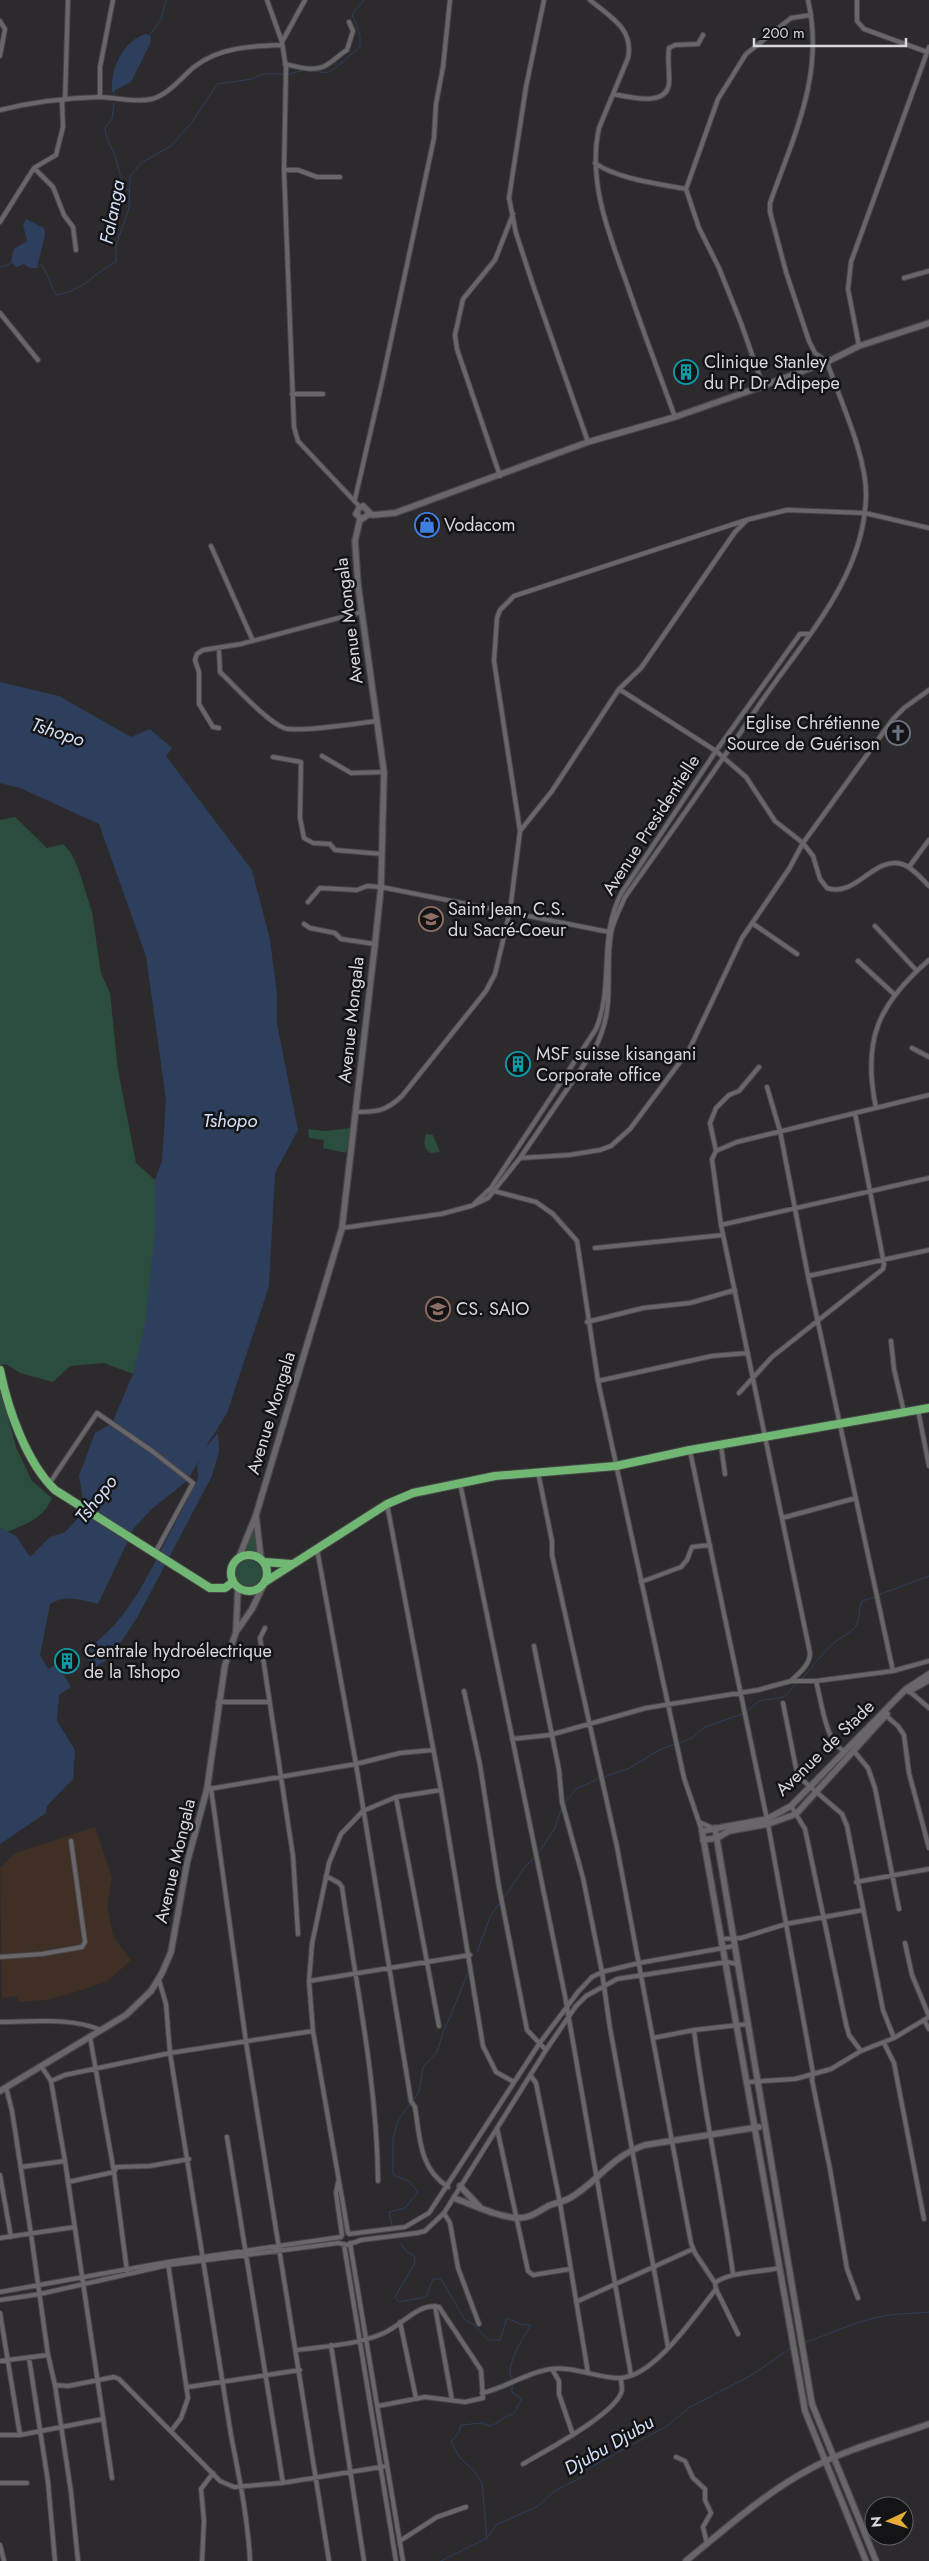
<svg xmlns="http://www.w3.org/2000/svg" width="929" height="2561" viewBox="0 0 929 2561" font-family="Jost,sans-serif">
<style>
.industrial{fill:#3f2f24}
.green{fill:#2a4d3d}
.water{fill:#2d3f5c}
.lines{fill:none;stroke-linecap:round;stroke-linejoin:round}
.stream{stroke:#2d3f5c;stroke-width:1}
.street-casing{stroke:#484649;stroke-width:6}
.secondary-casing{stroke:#484649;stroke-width:8}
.highway-casing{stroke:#484649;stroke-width:10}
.street{stroke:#69666a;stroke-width:4}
.secondary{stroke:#69666a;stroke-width:5.5}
.highway{stroke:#6fb772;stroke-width:8}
.labels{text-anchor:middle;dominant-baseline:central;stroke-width:5;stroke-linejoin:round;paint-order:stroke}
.poi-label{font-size:18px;fill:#d8d7d9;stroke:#141315;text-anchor:start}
.street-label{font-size:18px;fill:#d8d7d9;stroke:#141315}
.water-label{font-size:19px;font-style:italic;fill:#d3e1f8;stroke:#141315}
</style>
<rect width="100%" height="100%" fill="#2c2a2d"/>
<path class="industrial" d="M95 1827 112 1878 107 1906 114 1938 131 1960 108 1981 70 1994 46 2000 19 2002 16 1996 2 1998 0 1868 15 1853Z"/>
<path class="green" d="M15 817 47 848 63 844 71 853 78 868 92 912 101 973 110 993 118 1070 136 1163 155 1180 160 1208 148 1333C137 1345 141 1360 133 1374L104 1363 70 1366 53 1382 20 1373 6 1364 0 1365V820Z
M351 1128 346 1153 323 1148 324 1140 309 1138 308 1129 325 1131Z
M426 1134 433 1135 440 1152 430 1153C423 1147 424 1142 426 1134Z
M0 1389 16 1447 32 1481 52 1498C44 1518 27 1524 7 1532L0 1528Z
M254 1526 259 1554 243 1552Z
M236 1573a13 13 0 1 1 26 0a13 13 0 1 1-26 0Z"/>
<path class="water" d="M146 34 151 36 150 44 131 82 112 92C110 70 123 40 146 34Z
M26 219 44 228 45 235 37 268H30L24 264 16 267 11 261 14 249 27 241 23 224Z
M0 682 59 696 131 737 150 729 172 748 166 756 252 870 270 940 277 994V1024L298 1130 275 1173 269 1286 227 1413 205 1448 218 1433 219 1451 212 1476 138 1616 117 1648 106 1660 94 1668 91 1665 93 1663 89 1662 87 1658 89 1657 83 1652C123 1625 142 1588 163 1546 175 1524 187 1501 198 1478L197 1465 204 1452 187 1481 153 1508 134 1528 98 1604C81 1600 66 1594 50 1604L40 1655 48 1669 57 1664 71 1687 59 1695 57 1721 75 1750 73 1779 47 1806 46 1813 0 1844V1528L16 1536 30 1557 50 1537 65 1532 80 1516 83 1499 79 1476 95 1433 112 1423 133 1374 145 1324 155 1233V1180L162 1160 166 1100 146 956 99 824 20 788 0 783Z"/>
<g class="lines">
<path class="stream" d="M150 35 161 19 166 0
M314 71 326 73 334 69 360 47V35L352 14 364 0
M114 95V90
M114 103 112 119 105 127C105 139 111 145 115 156 120 170 119 181 129 192
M40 263C48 273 50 284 56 295 85 290 92 274 116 262V246L129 208 130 177 141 163 171 146 192 122 217 84 252 79 263 74H289L305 70
M0 267 13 263
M878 1595 929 1576
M800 1680C813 1668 821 1653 835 1642 844 1635 854 1633 858 1621 860 1614 859 1608 862 1601L875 1597
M746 1712 759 1701 784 1697 797 1683
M679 1743 692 1738 705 1727 742 1714
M604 1777 630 1768 659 1750 675 1744
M564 1804 576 1789 600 1778
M538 1854 555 1828 562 1807
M503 1899 524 1868 535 1857
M477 1952 490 1917 500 1902
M392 2226 389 2212 405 2208 418 2192 409 2181 393 2175V2139L398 2120 419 2092 423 2067 437 2052 443 2033 468 1973
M401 2244 407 2252 414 2255 415 2263 395 2297 399 2302 426 2297 433 2279H441L465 2320 474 2325 488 2340H500L507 2318 520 2324 531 2325C524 2335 509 2361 510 2373 511 2376 512 2378 513 2380
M806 2342C830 2334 854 2322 879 2317 895 2313 913 2314 929 2312
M487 2538 482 2483 474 2471 460 2458 451 2442 459 2432 461 2425 482 2423 489 2426C499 2424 503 2416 513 2414L522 2399 512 2392V2384
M441 2561 487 2538 496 2525 538 2506 553 2492 580 2478 585 2470 667 2426 690 2407 750 2376 791 2348"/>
<defs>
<path id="street" d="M267 0 282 42 286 68 284 170 294 427 298 441 360 507
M544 0 526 87 509 198 516 233 533 285 588 442
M590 0C610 17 634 28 628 58L599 128C587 183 610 236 628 287 643 331 659 373 675 417
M857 0V21L864 29 927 52
M0 21 5 29 0 56
M282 42 305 0
M285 64C298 67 316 73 328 64 335 60 340 54 347 50L353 31 349 22
M613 94C629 97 666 107 669 84 670 72 667 60 669 48L675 45 698 44 703 35
M100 97V67L113 0
M65 100 68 0
M0 110C32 102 66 98 98 97 115 97 135 103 152 99 168 95 182 77 194 67 219 47 252 46 282 45
M595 163C617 179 660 184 686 189
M34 168 53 187 64 215 73 227 76 250
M284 170H298L317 177H340
M0 222 34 168 56 155 63 127 62 100
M904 278 929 271
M0 313 38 360
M859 346 848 289 851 262 929 47
M763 386 741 323 719 268 699 228 686 189 718 99 746 54 791 18 811 15
M292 394H323
M500 476 457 349 455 335 463 299 495 260 513 214
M355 499 382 382 434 138 436 104 443 67 450 0
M211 546 253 641
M219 648 220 672C235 686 266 721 284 728 297 733 359 723 377 721
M619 689 716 751 746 777 775 821 803 843 813 856 820 879 827 888C856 898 873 856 902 864 912 867 921 878 929 886
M219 728 213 727 199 704V672L195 660 197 654 203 650 241 644 361 612
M322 756 351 773 384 772
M273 757 301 762 300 818 304 838 313 843 330 844 335 850 382 854
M520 831 552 791 619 689 641 668 735 532 746 521
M909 867 929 840
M308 902 320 888 357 890 367 886 381 887 609 932
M752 923 797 954
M304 924 310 928 335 933 341 939 375 944
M875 926 917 971
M858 961 894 994
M912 1048 929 1057
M767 1087 780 1131 808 1276 893 1671
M876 1108C862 1040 878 1004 929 960
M355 1112C378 1112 386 1111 402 1096L486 991 495 974 510 911 520 831 494 661 497 618 500 610 514 596 746 520 787 510 865 513 929 528
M716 1151 710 1123 716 1108 729 1095 739 1091 759 1067
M520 1158 569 1155 600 1150 611 1146 630 1129 689 1050 742 938 789 869 803 843 893 719 904 708 929 690
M494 1191 536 1202 553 1214 577 1241 598 1381 684 1778 702 1831
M475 1203 491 1188 596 1029C615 983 597 939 622 892L716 751 800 634H810
M721 1225 929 1178
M342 1228 441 1214 471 1206 488 1198 520 1158 594 1050C617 1007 604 977 611 933 613 921 620 909 625 897 669 835 713 774 755 711 800 643 864 581 866 496 867 457 840 400 827 362L815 353 809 341 786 272 770 212V203C794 135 825 74 808 0
M595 1248 723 1235
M808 1276 929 1250
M587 1322 643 1308 690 1303 735 1290
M891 1341 894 1369 904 1412
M598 1381 712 1356 748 1353
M739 1393 772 1357 883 1269 884 1264 855 1113
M918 1410 929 1466
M721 1445 725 1474
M690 1451 768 1824 813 2073 812 2080 830 2169 847 2269 858 2298
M538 1472 552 1541V1555L617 1847 691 2243 695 2253 715 2283
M460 1483 565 1996 631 2375
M49 1484 97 1413 152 1451 193 1483 155 1553
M387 1504 441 1790 483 2046 496 2072 514 2082
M782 1518 856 1498
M317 1549 356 1764 411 2101 415 2107C420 2138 419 2168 448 2187
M641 1582 681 1567 687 1560 692 1547 710 1545
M265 1628 260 1638 293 1856 298 1934
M534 1646 559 1770 562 1802 583 1878 602 1972 610 2028 668 2347
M791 1681C799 1673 810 1665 810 1653L721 1225 712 1159 716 1151 737 1142 929 1095
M816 1681C821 1698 826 1748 846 1751
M908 1690 929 1708
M464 1691 480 1765 499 1887 527 2030 546 2050
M218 1702H269
M783 1703 797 1773 800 1778 842 1814 847 1826 883 2010 894 2038
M884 1714 898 1726 904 1735 909 1773 929 1848
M512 1739 550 1735 646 1708 758 1690 791 1681H816L893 1671 929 1661
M853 1750 868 1768 875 1788 899 1909
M211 1788 246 2042 329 2561
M209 1789 356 1764 400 1753 433 1750
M396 1797 439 2026
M791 1806 805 1829 846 2024 849 2035 861 2051
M699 1822 713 1828
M326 1876 339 1883 342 1887C356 1985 377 2082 378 2181
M856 1882 929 1869
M722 1939 741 1938 786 1924 863 1910
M905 1943 912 1975 929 2016
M0 1957 42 1954 82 1947 85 1942 71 1841
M159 1980 166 2004 170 2053 231 2435C239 2477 248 2518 250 2561
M309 1981 470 1955
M924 2020 929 2029
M0 2022C33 2022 70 2017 101 2030
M694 2030C704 2112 722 2192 733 2274
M90 2037 114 2172 127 2271
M653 2038 694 2030 748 2024
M884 2043 894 2063 924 2219
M41 2066 51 2081 65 2161 112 2478
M531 2076 536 2083 560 2203 588 2373
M51 2081 65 2075 170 2053 313 2031
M748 2082 795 2079 831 2069 861 2051 894 2038 929 2017
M6 2087 12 2111 31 2234 48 2355 55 2385 71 2492 78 2561
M497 2128 528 2271 533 2275 570 2269
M227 2137 283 2483
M21 2167 65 2161
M0 2175 11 2237
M68 2182 114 2172 117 2167 150 2166 189 2159
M338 2182 336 2193 342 2235
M444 2213 450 2223 458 2268 479 2324
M348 2233 313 2031 309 1981 312 1944 329 1863 341 1834 363 1811 396 1797 441 1790
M349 2234 405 2227 429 2213 539 2044 578 1992 592 1977 602 1972 639 1963 734 1946
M0 2238 75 2227
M350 2243 403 2561
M344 2245 396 2561
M168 2263 188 2398 181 2418 172 2430
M716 2289 738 2334
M0 2292 168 2262 341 2237
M0 2300 40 2294 168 2265 338 2243 347 2245 361 2240 417 2233 425 2231 444 2213 546 2050 576 2006 586 1996 617 1979 727 1962 737 1964
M576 2302 693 2249
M435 2306 452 2400
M0 2313 20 2435
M400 2322 416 2398
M331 2345 364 2561
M297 2350C326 2346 357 2345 384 2333 401 2326 419 2302 439 2307L481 2370 483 2398 465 2402 425 2397 378 2406
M29 2358 48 2482 55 2561
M0 2361 48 2355
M552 2369 559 2381V2394L573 2435
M55 2385 68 2386 114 2377 119 2379 220 2481 234 2487 282 2483 387 2466
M188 2387 300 2370
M482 2393C506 2388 527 2372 551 2369 574 2366 597 2378 619 2378 654 2378 696 2314 716 2289L715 2283C728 2272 761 2272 779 2268
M0 2435H20L103 2419
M676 2457 685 2461 693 2478 705 2489V2500L711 2513 703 2527 707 2544
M523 2464C543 2452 618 2413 622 2390 622 2386 621 2382 621 2378
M0 2483H27
M400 2541 437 2517 466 2507
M0 2545 4 2561
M202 2561 204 2521 201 2489 213 2473"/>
<path id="secondary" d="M363 506 372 515 369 514 362 519 356 514 359 508Z
M372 515 395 513 588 442 675 417 763 386 827 362 859 346 929 323
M256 1516 261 1559
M239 1557 256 1515 342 1228 375 944 381 887 384 772 358 585 355 541 360 519
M236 1632 252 1609 265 1582
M909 1691 929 1680
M715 1828 812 2404 876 2561
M703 1840 717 1838 729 1831 768 1824 796 1814 887 1714
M0 2091 126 2015 151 1991 162 1973 171 1952 187 1863 207 1789 225 1665 236 1632 238 1587
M460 2186 479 2206
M454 2198C474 2205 495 2216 516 2218 529 2219 538 2212 548 2206 555 2203 563 2202 570 2198 599 2181 610 2157 645 2145L759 2127
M686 2561C725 2529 764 2494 808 2470 846 2449 889 2438 929 2424
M866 2561 805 2411 702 1831 767 1819 791 1806 906 1689 929 1674"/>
<path id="highway" d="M0 1370C8 1409 26 1462 55 1490L210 1588H225L233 1582
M231 1573a18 18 0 1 1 36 0a18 18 0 1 1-36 0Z
M264 1562 291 1564
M265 1582 387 1504 413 1493 495 1476 616 1466 690 1450 929 1408"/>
</defs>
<use href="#street" class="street-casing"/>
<use href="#secondary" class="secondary-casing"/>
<use href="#highway" class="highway-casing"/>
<use href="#street" class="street"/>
<use href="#secondary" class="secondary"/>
<use href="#highway" class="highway"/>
</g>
<defs>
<symbol id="building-ring" viewBox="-11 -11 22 22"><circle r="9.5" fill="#141315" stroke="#0f9aa8" stroke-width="1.5"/><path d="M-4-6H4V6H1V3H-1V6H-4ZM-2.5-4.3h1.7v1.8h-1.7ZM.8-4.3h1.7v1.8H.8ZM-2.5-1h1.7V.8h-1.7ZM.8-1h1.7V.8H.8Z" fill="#0f9aa8"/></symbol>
<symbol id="shop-ring" viewBox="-11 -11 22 22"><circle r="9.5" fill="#141315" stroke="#3f7fe0" stroke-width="1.5"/><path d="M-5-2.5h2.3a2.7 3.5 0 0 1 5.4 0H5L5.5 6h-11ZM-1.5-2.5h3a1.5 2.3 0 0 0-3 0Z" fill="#3f7fe0"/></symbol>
<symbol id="church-ring" viewBox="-11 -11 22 22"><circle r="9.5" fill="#141315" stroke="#6b7280" stroke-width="1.5"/><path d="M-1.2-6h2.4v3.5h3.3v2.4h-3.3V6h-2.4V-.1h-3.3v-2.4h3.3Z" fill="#6b7280"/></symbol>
<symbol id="school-ring" viewBox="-11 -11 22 22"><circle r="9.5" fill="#141315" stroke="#8d6e63" stroke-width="1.5"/><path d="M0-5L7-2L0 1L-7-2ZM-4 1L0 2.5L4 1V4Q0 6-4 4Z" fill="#8d6e63"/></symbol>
</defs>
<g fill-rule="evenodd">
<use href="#building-ring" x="672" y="358" width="28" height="28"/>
<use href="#shop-ring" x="413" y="511" width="28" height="28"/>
<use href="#church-ring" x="884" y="719" width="28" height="28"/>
<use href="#school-ring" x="417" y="905" width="28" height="28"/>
<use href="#building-ring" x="504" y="1050" width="28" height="28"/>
<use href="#school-ring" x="424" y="1295" width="28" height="28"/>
<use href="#building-ring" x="53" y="1647" width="28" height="28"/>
</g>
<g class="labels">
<g class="poi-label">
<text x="704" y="362">Clinique Stanley<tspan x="704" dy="21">du Pr Dr Adipepe</tspan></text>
<text x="444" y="525">Vodacom</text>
<text x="880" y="723" text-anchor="end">Eglise Chrétienne<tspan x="880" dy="21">Source de Guérison</tspan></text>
<text x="448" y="909">Saint Jean, C.S.<tspan x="448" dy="21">du Sacré-Coeur</tspan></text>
<text x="536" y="1054">MSF suisse kisangani<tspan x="536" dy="21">Corporate office</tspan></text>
<text x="456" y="1309">CS. SAIO</text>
<text x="84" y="1651">Centrale hydroélectrique<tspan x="84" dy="21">de la Tshopo</tspan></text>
</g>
<g class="street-label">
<text transform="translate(349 621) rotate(-97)">Avenue Mongala</text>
<text transform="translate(651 825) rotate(-57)">Avenue Presidentielle</text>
<text transform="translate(351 1020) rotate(-84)">Avenue Mongala</text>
<text transform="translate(271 1413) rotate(-73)">Avenue Mongala</text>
<text transform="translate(825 1748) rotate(-44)">Avenue de Stade</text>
<text transform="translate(175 1861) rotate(-77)">Avenue Mongala</text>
</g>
<g class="water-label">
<text transform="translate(112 212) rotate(-79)">Falanga</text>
<text transform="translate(58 732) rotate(18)">Tshopo</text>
<text x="230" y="1120">Tshopo</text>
<text transform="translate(96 1499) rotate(-52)">Tshopo</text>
<text transform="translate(609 2445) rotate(-30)">Djubu Djubu</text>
</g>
</g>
<g transform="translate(889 2521) rotate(266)"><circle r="24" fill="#141315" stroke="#626163"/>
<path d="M0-4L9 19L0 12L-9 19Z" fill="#e5ad35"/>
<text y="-8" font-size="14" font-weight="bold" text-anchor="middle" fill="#d8d7d9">N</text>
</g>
<path d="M754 38v8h152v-8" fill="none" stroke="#d8d7d9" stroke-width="2.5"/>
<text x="762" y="38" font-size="15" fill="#d8d7d9" stroke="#141315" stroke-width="4" paint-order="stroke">200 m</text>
</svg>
